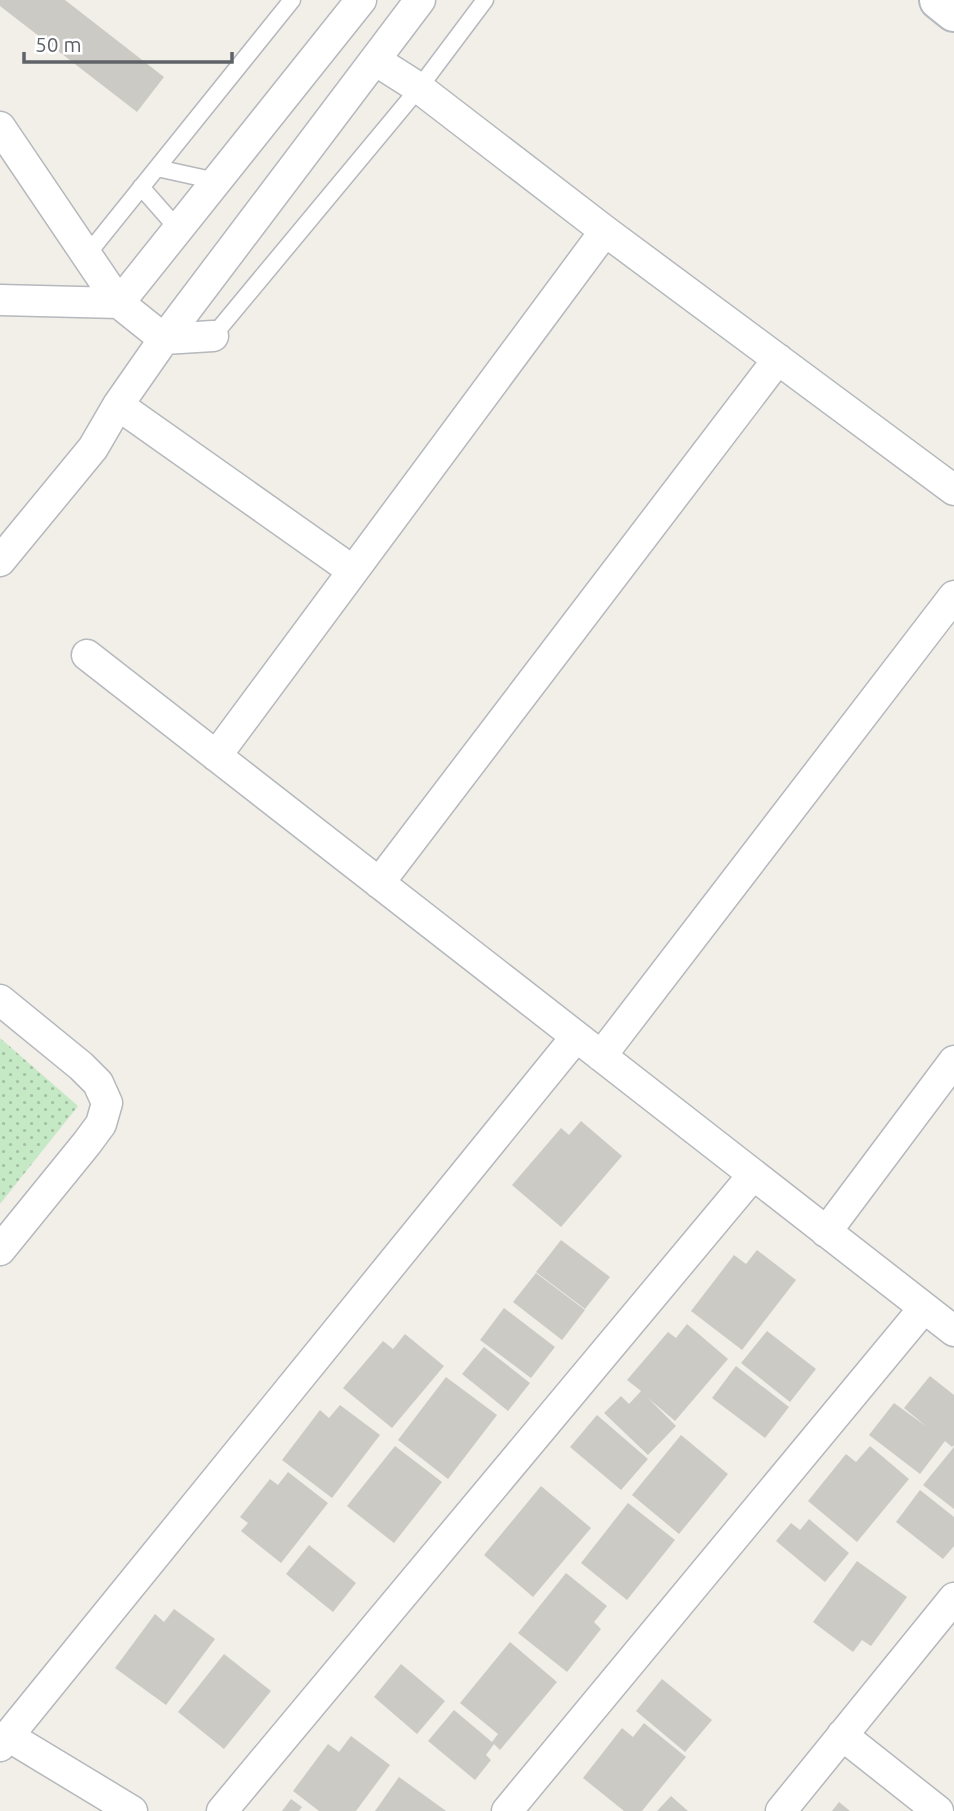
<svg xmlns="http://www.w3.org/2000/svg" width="954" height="1811" viewBox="0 0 954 1811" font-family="Ubuntu,sans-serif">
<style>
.green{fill:url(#green-dots)}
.building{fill:#cccac5}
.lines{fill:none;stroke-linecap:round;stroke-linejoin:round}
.lane-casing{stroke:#b5b8bc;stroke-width:19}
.street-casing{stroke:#b5b8bc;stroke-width:33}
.secondary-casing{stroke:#b6babf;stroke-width:42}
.lane{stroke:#fff;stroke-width:16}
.street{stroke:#fff;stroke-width:30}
.secondary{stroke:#fff;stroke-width:38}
</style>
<defs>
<pattern id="green-dots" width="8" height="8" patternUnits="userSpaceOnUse" patternTransform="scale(1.75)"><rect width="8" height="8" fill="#c5e8c5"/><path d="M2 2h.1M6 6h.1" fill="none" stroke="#a3c0a4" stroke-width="1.8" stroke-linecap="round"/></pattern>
</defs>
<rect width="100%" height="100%" fill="#f1efe8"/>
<path class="green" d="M0 1038 78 1106 0 1204Z"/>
<path class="building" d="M0 0H65L164 77 137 112 0 6Z
M581 1121 622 1156 561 1227 512 1185 561 1128 569 1135Z
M561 1240 610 1277 585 1309 536 1272Z
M757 1250 796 1280 742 1350 691 1311 734 1255 746 1264Z
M536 1273 585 1310 562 1340 513 1302Z
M504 1308 555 1347 531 1378 480 1340Z
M687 1324 728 1359 675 1421 648 1398 676 1426 648 1455 604 1413 621 1396 629 1404 641 1391 627 1380 668 1332 676 1338Z
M767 1331 816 1369 790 1402 741 1363Z
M405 1334 444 1366 392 1428 343 1388 383 1341 393 1349Z
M484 1347 530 1383 508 1411 462 1374Z
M736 1366 789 1407 765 1438 712 1398Z
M930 1376 954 1395V1445L952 1447 945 1441 920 1474 869 1435 894 1403 927 1427 904 1408Z
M446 1377 497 1415 448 1479 398 1440Z
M340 1405 380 1435 332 1498 282 1460 320 1410 329 1418Z
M597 1415 648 1459 621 1490 570 1447Z
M681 1435 728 1474 679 1534 632 1495Z
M395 1446 442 1482 394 1543 347 1506Z
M870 1446 909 1479 857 1542 808 1501 846 1454 856 1462Z
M954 1447V1509L923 1485Z
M288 1472 328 1503 281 1563 241 1531 248 1523 240 1517 270 1479 278 1485Z
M541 1486 591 1528 533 1597 484 1555Z
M920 1490 954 1517V1546L943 1559 896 1522Z
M628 1503 675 1540 627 1600 581 1563Z
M809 1519 849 1553 825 1582 776 1541 791 1523 800 1530Z
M309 1545 356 1583 333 1612 286 1574Z
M857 1561 907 1597 871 1646 862 1640 853 1652 813 1622Z
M566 1573 607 1606 594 1622 601 1629 567 1672 518 1633Z
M174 1609 215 1639 166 1705 115 1668 155 1614 164 1622Z
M510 1642 557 1682 500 1750 494 1744 486 1755 491 1760 475 1780 428 1741 454 1710 492 1742 498 1734 460 1703Z
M224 1654 271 1691 224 1749 178 1712Z
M401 1664 445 1701 417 1734 374 1697Z
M662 1679 712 1720 685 1752 636 1711Z
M644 1723 686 1757 642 1811H624L583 1778 622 1728 633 1737Z
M351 1736 390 1765 356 1811H319L293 1791 328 1744 339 1752Z
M399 1777 446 1811H375Z
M671 1796 688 1811H657Z
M291 1799 302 1807 299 1811H282Z
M839 1802 850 1811H832Z"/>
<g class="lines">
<defs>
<path id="lane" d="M157 168 216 181
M141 187 178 229
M86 256 292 0
M213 336 419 88 485 0"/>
<path id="street" d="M375 60 419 88 605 231 954 490
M0 127 119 303 164 339 213 336
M0 300 119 303
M119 303 361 0
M118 405 353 571
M0 561 93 448 118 405 164 339 420 0
M87 655 954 1331
M216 756 605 231
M379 883 778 359
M0 1000 81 1066 98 1083 107 1103 101 1124 87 1143 0 1250
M601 1056 954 596
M826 1232 954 1061
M842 1735 938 1811
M8 1736 132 1811
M0 1746 576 1037
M222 1811 753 1175
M507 1811 924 1308
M781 1811 954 1598"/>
<path id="secondary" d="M939 0 954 12"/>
</defs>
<use href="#lane" class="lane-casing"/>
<use href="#street" class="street-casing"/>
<use href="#secondary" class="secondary-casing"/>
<use href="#lane" class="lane"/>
<use href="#street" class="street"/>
<use href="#secondary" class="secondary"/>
</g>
<path d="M24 52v10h208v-10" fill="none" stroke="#5f6368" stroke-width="3.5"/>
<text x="35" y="52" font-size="21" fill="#5f6368" stroke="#ffffff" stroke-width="5" paint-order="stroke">50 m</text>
</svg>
